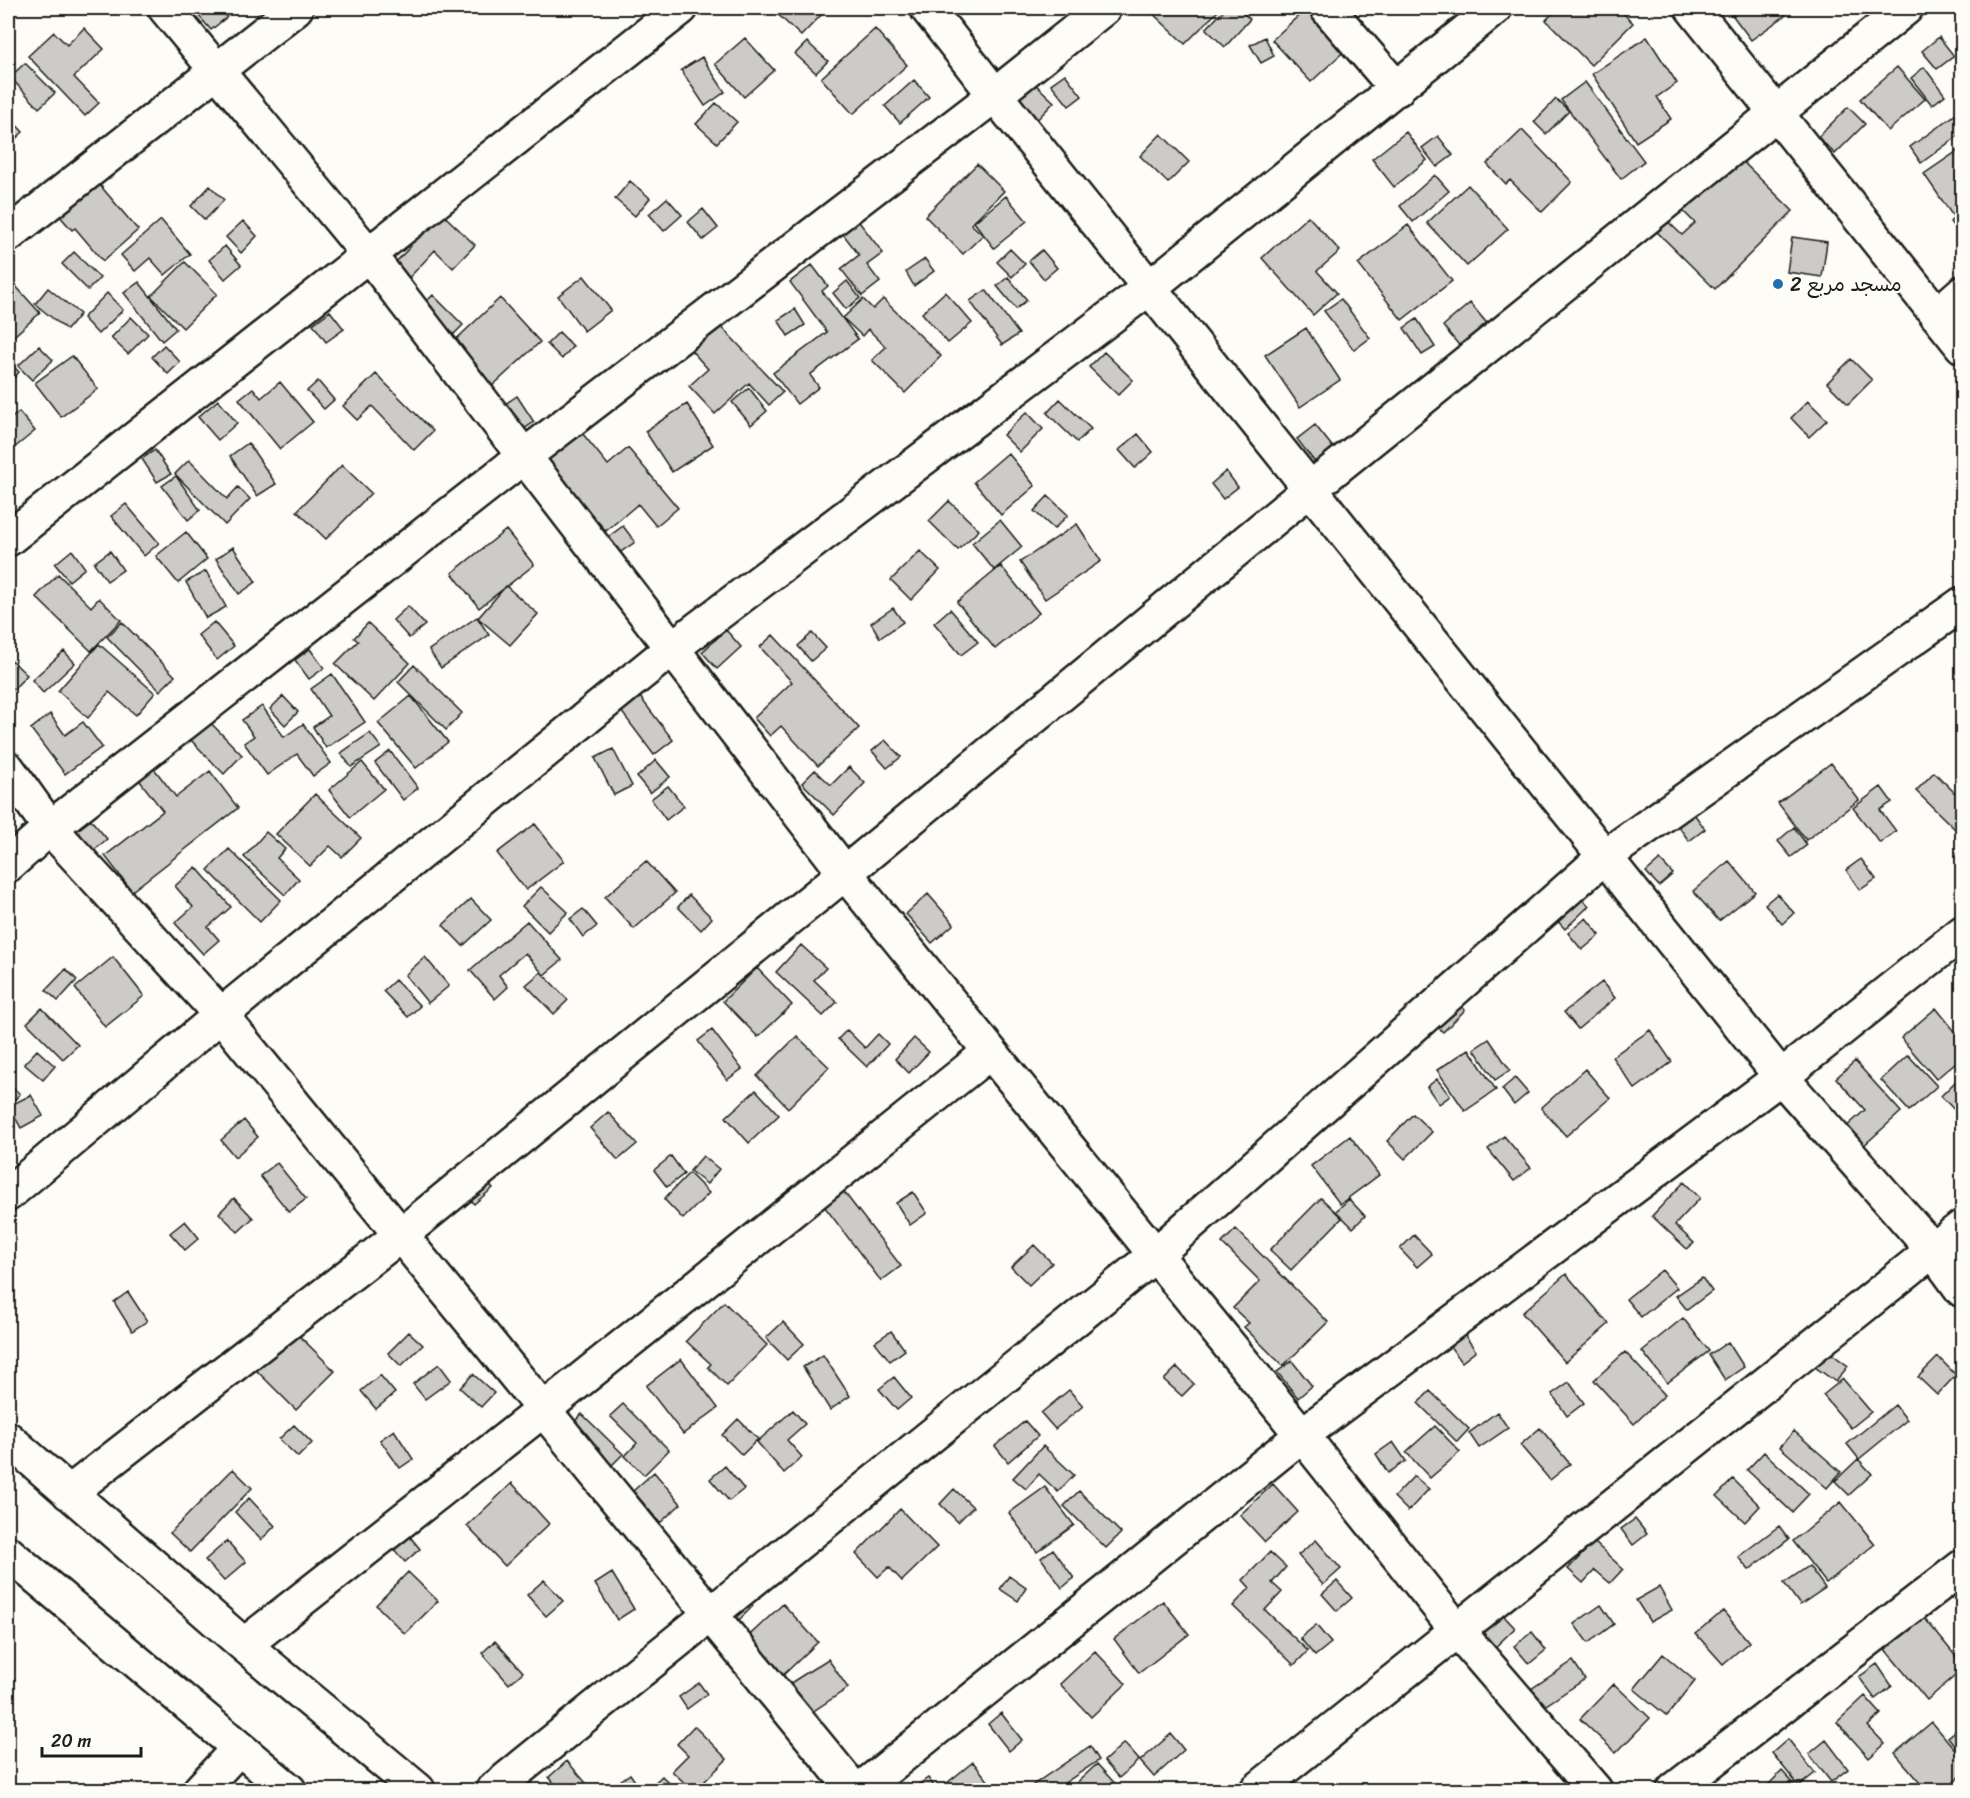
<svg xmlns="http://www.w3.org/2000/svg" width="1970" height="1798" viewBox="0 0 1970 1798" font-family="Sriracha,'Playpen Sans Arabic',sans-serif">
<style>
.building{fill:#cccbc8;stroke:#1c1c1c;stroke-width:1.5}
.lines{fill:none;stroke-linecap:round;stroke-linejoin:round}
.minor-casing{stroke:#1c1c1c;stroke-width:38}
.minor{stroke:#fdfcf7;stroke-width:33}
.poi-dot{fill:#1f6fb2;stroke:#fdfcf7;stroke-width:2}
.labels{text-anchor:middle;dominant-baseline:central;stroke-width:4.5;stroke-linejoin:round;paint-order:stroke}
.poi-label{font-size:20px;fill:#1c1c1c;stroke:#fdfcf7;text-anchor:start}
</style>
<rect width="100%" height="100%" fill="#fdfcf7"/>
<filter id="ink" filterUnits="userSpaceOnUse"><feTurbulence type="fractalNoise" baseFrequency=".0167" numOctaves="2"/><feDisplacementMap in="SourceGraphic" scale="12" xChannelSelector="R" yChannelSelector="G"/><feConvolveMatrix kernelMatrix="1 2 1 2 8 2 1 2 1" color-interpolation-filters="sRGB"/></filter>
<g filter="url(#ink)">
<path class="building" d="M192 8H220L227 17 211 30Z
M771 8H828L801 36Z
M1147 8H1221L1185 44Z
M1226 8H1237L1250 19 1225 47 1206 29Z
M1307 8H1320L1353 43 1311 82 1272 40Z
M1558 8H1618L1633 23 1591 65 1546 20Z
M1727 8H1781L1786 15 1751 40Z
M84 28 104 49 74 77 99 103 85 116 28 56 54 32 67 45Z
M875 29 907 65 853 114 821 78Z
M1265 37 1274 56 1261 63 1250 45Z
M1647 37 1677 83 1657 97 1671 119 1636 142 1592 74Z
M1939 37 1954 56 1937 69 1922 51Z
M745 38 774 70 744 97 715 64Z
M807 42 828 61 816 73 795 54Z
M702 57 725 92 705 106 681 70Z
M25 63 55 93 39 108 10 77Z
M1014 64 1054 102 1030 127 989 89Z
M1897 67 1925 99 1888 131 1860 99Z
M1924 67 1945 95 1932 105 1911 78Z
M1065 74 1082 96 1069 106 1051 84Z
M914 80 929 97 900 123 885 106Z
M1585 82 1644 161 1621 179 1561 100Z
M1556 99 1569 111 1546 134 1534 122Z
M716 103 737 122 717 143 696 124Z
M1848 107 1865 124 1835 154 1818 137Z
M1959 112 1962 117V133L1921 163 1910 147Z
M8 116 23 132 9 145 8 143Z
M1522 130 1572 182 1542 212 1510 180 1506 184 1487 164Z
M1406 132 1427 160 1394 187 1372 159Z
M1161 134 1189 162 1168 183 1140 156Z
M1438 136 1453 155 1437 167 1422 148Z
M1962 148V207L1952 215 1924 174Z
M1735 154 1793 211 1715 289 1651 226 1662 216 1682 235 1695 223 1679 207Z
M977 164 1004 191 971 224 983 235 963 254 925 216Z
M1435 175 1449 191 1413 222 1400 206Z
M630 181 650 198 635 216 615 199Z
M99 184 138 230 103 261 75 228 72 230 51 206 71 189 80 200Z
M1468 185 1508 229 1467 266 1427 223Z
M210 186 224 200 205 220 191 206Z
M1006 196 1027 221 994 248 974 222Z
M667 198 682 215 664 231 649 214Z
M429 201 475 245 453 268 435 250 407 280 393 265 411 246 398 233Z
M703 209 718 228 703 240 688 222Z
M1962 209V236L1950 222Z
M853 214 883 253 867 265 880 282 862 296 841 269 859 255 837 226Z
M1308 216 1340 251 1317 271 1337 293 1313 315 1262 258Z
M161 220 190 254 165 275 150 258 135 271 121 255Z
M243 221 257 236 241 253 226 237Z
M1408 225 1452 281 1402 320 1358 264Z
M1792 237 1827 242 1822 277 1787 272Z
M225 246 241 265 225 279 209 260Z
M1010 249 1025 264 1012 277 997 262Z
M1042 250 1057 268 1044 279 1029 261Z
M74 252 100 278 88 290 62 264Z
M925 259 934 271 914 286 906 272Z
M185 262 217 294 183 328 151 296Z
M812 265 828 286 822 291 858 339 810 375 819 387 797 404 773 373 827 332 790 282Z
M584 276 611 310 584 331 558 296Z
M1008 277 1027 300 1016 309 997 286Z
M847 281 860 298 846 309 833 293Z
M139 282 176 329 162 341 124 293Z
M13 283 40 313 8 341V288Z
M48 288 80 314 67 330 35 304Z
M986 290 1019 334 1002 345 970 301Z
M945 292 972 323 948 343 922 313Z
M107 293 123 310 98 334 83 318Z
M433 295 463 325 439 349 409 319Z
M500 298 540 342 489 389 449 346Z
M863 299 873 309 883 299 941 356 905 393 872 360 886 347 868 329 862 336 843 318Z
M1341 299 1370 338 1354 350 1324 311Z
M1470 303 1490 327 1463 350 1443 326Z
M795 309 805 325 788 336 778 320Z
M330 311 344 329 326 342 313 324Z
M131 317 148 334 128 354 111 338Z
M1417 319 1435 347 1422 355 1404 328Z
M717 322 783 392 769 405 749 383 715 414 689 386 708 369 689 348Z
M1306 328 1340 380 1300 407 1265 355Z
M559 332 573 346 562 359 547 344Z
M164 345 180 362 168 374 152 357Z
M39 346 53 360 32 380 18 366Z
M1104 352 1133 380 1118 395 1089 367Z
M72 356 98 389 61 417 35 383Z
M1851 359 1872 380 1848 404 1827 383Z
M8 361 19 372 10 382 8 380Z
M376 374 433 431 414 450 372 406 357 420 343 406Z
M318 381 334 400 324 409 307 391Z
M280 382 313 422 280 449 239 399 253 388 261 398Z
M749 388 767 411 751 425 732 402Z
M517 396 534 422 507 441 489 415Z
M1060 399 1091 429 1077 442 1047 413Z
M218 400 237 423 218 440 198 417Z
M1808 401 1827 420 1809 437 1791 418Z
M687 404 713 445 672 472 645 431Z
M19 412 35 431 8 453V421Z
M1027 412 1043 429 1020 452 1003 435Z
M1315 425 1335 450 1317 465 1297 439Z
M578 428 608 465 628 448 678 508 656 526 638 504 606 531 543 458Z
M1138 434 1153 452 1135 468 1119 450Z
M248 443 276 484 257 496 230 456Z
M155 450 171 474 157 482 142 459Z
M1008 453 1035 486 1001 515 974 482Z
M189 460 227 499 238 487 250 499 225 525 175 474Z
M342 465 371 493 326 539 297 511Z
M1226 471 1238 487 1223 499 1211 484Z
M176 476 200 510 188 520 162 486Z
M1048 496 1068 515 1054 529 1034 511Z
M949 501 979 530 958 550 929 521Z
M126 504 159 543 144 556 111 516Z
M1000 520 1022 547 994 570 972 543Z
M1077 524 1101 561 1045 599 1020 562Z
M623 526 635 542 615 556 604 540Z
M506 530 534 565 479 608 452 573Z
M186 532 207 559 178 583 156 556Z
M233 547 256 582 239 594 216 559Z
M72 550 85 568 69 581 55 564Z
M110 551 123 570 107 581 94 563Z
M920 551 940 570 911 600 891 580Z
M1001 566 1039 613 995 649 957 602Z
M206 571 226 607 206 618 186 582Z
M58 574 91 607 99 598 121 620 91 651 36 597Z
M506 586 538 614 510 645 478 618Z
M408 606 425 625 409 638 393 620Z
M893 608 903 622 880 638 871 623Z
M950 609 978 642 961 655 934 623Z
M477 617 489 635 441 668 429 650Z
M122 622 175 676 160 691 107 637Z
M214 622 234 646 217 660 198 635Z
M368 623 410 663 374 701 335 664 358 641 354 638Z
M726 630 741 647 717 669 702 652Z
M812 633 826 648 811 661 798 646Z
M773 635 859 728 818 766 781 726 770 736 754 718 792 682 760 647Z
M99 644 155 693 136 715 109 692 88 718 58 691Z
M310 649 324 668 309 679 295 660Z
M64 651 75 663 43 693 32 680Z
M8 657 27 675 8 695Z
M414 665 462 713 446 730 398 682Z
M332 674 365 722 326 748 313 727 329 716 311 689Z
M283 696 298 712 285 725 270 709Z
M411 696 448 742 416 768 378 723Z
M640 697 673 740 654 755 621 711Z
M262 706 284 737 303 724 331 763 313 776 297 754 267 775 244 743 254 736 242 720Z
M50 714 65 735 83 722 102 747 65 774 31 729Z
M204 716 242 755 224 774 185 734Z
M370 733 381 747 351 767 341 753Z
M885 740 901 757 887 768 872 751Z
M613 749 632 786 614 795 595 758Z
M390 751 418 788 403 800 375 763Z
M145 757 176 797 210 771 238 808 132 891 105 856 163 811 130 768Z
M656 760 670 777 650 793 637 777Z
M362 762 384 789 350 817 329 790Z
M1831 763 1859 800 1806 840 1778 803Z
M849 767 865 783 834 815 802 783 815 770 831 785Z
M1934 772 1962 800V830L1959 833 1916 791Z
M668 786 684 806 666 820 651 799Z
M1881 787 1892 802 1880 810 1896 831 1880 843 1853 808Z
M315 794 361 838 342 857 330 846 310 866 276 834Z
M1692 811 1705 829 1689 841 1676 823Z
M91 820 107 839 92 852 75 832Z
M535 824 564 861 526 890 497 853Z
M1794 827 1807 845 1791 857 1778 841Z
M266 832 285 849 277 858 299 879 285 895 244 857Z
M229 849 281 900 260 922 208 870Z
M1861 859 1876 879 1860 890 1846 870Z
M1660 860 1673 874 1659 886 1646 872Z
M646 861 675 893 634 929 605 897Z
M1729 861 1755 892 1719 921 1693 891Z
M196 867 231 907 208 927 219 940 203 954 175 923 193 907 175 886Z
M541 887 568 912 548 932 522 906Z
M1571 887 1589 906 1565 929 1547 910Z
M928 894 954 924 932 943 906 914Z
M1777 894 1794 913 1782 924 1765 904Z
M689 895 712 918 701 930 678 907Z
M471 899 491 920 463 946 443 925Z
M583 909 597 926 583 937 570 919Z
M1586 918 1600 935 1582 950 1568 933Z
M527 921 562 960 544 975 525 953 499 975 508 987 495 999 470 970Z
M801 945 826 968 814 980 837 1002 823 1016 776 972Z
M113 957 144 996 105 1027 75 988Z
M425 957 449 986 428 1003 405 975Z
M757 968 792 1005 758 1037 723 1001Z
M66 969 77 980 58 1001 46 990Z
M541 972 568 1000 554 1014 526 985Z
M395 980 420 1006 408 1017 383 991Z
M1602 982 1615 998 1578 1029 1564 1012Z
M1451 995 1465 1010 1443 1032 1428 1018Z
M42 1008 78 1045 63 1059 27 1023Z
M1936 1008 1962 1040V1057L1936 1079 1901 1038Z
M712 1030 742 1069 727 1080 698 1041Z
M847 1030 865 1048 878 1034 888 1044 867 1067 838 1039Z
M1650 1030 1672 1062 1635 1089 1612 1057Z
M797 1036 829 1067 788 1108 757 1076Z
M914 1038 929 1052 909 1073 895 1059Z
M1489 1039 1510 1070 1495 1080 1474 1049Z
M1469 1049 1496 1090 1465 1111 1437 1070Z
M37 1050 55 1066 43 1080 24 1064Z
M1908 1055 1937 1086 1909 1111 1881 1080Z
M1855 1061 1901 1112 1861 1148 1844 1129 1865 1110 1836 1078Z
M1585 1069 1610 1098 1566 1136 1541 1108Z
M1962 1075V1118L1941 1096Z
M1515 1078 1528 1093 1514 1105 1502 1089Z
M1437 1079 1450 1096 1439 1104 1427 1087Z
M8 1083 20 1094 8 1107Z
M756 1090 779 1115 749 1143 726 1117Z
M31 1095 43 1116 21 1128 9 1106Z
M608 1112 637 1144 618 1160 590 1128Z
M1413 1114 1432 1132 1405 1159 1387 1141Z
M244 1120 258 1137 235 1157 221 1140Z
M1350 1136 1379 1175 1340 1204 1311 1166Z
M1504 1136 1531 1168 1514 1181 1488 1149Z
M671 1156 684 1174 667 1187 654 1170Z
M703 1156 719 1169 707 1184 690 1171Z
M277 1163 306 1199 289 1212 260 1176Z
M475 1168 493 1188 474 1204 456 1183Z
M689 1173 709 1193 683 1219 664 1199Z
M1684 1182 1700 1198 1675 1225 1694 1243 1687 1249 1652 1216Z
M837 1183 901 1266 881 1281 818 1198Z
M913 1192 927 1213 910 1225 896 1203Z
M234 1198 253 1218 238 1232 219 1213Z
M1321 1198 1342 1218 1291 1270 1270 1250Z
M1349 1199 1365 1216 1353 1228 1336 1211Z
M185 1221 199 1238 185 1250 170 1233Z
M1236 1229 1328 1322 1283 1366 1244 1327 1249 1323 1233 1308 1260 1281 1222 1243Z
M1414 1235 1432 1254 1417 1267 1400 1249Z
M1034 1245 1052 1263 1029 1285 1011 1267Z
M1662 1270 1677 1288 1641 1317 1626 1299Z
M1566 1274 1609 1324 1565 1362 1522 1313Z
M1702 1278 1712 1291 1687 1310 1676 1296Z
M128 1292 147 1321 132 1331 114 1302Z
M724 1302 767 1345 727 1386 708 1367 711 1364 686 1341Z
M278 1315 335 1371 296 1410 257 1371 267 1360 250 1344Z
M1683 1318 1709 1351 1667 1383 1642 1351Z
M783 1322 804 1344 787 1360 766 1338Z
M891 1331 905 1350 890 1361 875 1342Z
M409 1332 423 1345 401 1366 388 1353Z
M1463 1333 1476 1351 1462 1362 1448 1344Z
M1728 1342 1744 1367 1725 1380 1709 1355Z
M1828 1351 1848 1366 1836 1382 1815 1367Z
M1625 1352 1665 1395 1634 1424 1594 1380Z
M823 1355 850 1396 830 1410 803 1367Z
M1938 1357 1956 1375 1937 1395 1918 1377Z
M681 1359 718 1408 683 1434 646 1386Z
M1292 1361 1312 1386 1298 1398 1277 1372Z
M439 1364 451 1380 425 1399 413 1384Z
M1177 1367 1194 1384 1182 1396 1164 1380Z
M473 1374 494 1393 481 1407 460 1388Z
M380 1375 395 1393 376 1409 361 1391Z
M894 1377 911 1398 897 1410 879 1389Z
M1843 1379 1871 1412 1851 1428 1823 1395Z
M1569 1382 1584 1403 1567 1416 1552 1394Z
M1069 1390 1083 1406 1055 1429 1041 1413Z
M1430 1391 1469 1429 1457 1442 1418 1403Z
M623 1404 669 1450 644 1475 625 1456 637 1443 610 1416Z
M1895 1405 1907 1420 1859 1459 1847 1444Z
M793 1410 805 1424 787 1440 802 1457 784 1473 757 1442Z
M1497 1412 1508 1428 1479 1448 1469 1433Z
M582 1414 623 1454 599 1478 558 1438Z
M738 1419 758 1439 742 1455 722 1435Z
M1025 1421 1038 1436 1008 1462 995 1446Z
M294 1425 312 1443 298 1457 279 1439Z
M1435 1426 1460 1452 1430 1478 1406 1452Z
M1540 1428 1570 1464 1550 1480 1520 1445Z
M394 1430 413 1459 400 1468 380 1440Z
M1794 1431 1841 1472 1827 1488 1780 1447Z
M1393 1442 1406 1461 1388 1473 1376 1454Z
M1043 1446 1074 1475 1058 1492 1039 1474 1026 1489 1013 1478Z
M1764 1452 1809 1494 1792 1512 1747 1470Z
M1858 1459 1872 1474 1849 1495 1835 1481Z
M725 1466 744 1489 729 1501 710 1479Z
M233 1469 252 1488 190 1552 170 1533Z
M654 1472 681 1504 660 1523 633 1491Z
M1414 1476 1429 1489 1408 1511 1394 1497Z
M1733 1479 1760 1506 1745 1522 1717 1496Z
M512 1483 549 1524 505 1566 467 1526Z
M1273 1484 1298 1512 1265 1542 1240 1515Z
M1045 1487 1074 1525 1037 1552 1009 1513Z
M954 1489 973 1507 958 1522 940 1504Z
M1079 1491 1121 1533 1106 1548 1064 1506Z
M249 1498 275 1526 261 1540 235 1512Z
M1841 1502 1875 1544 1826 1583 1793 1541Z
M900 1509 937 1547 902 1581 889 1567 878 1577 856 1554Z
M1635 1519 1647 1534 1633 1545 1621 1529Z
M1779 1526 1789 1539 1749 1570 1738 1557Z
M407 1533 420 1549 405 1562 391 1546Z
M1316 1540 1341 1569 1323 1585 1298 1555Z
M227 1541 246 1562 224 1581 205 1560Z
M1594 1542 1623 1569 1610 1583 1595 1570 1583 1583 1568 1569Z
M1053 1549 1074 1578 1062 1588 1041 1558Z
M1270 1552 1286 1567 1272 1583 1282 1592 1265 1610 1308 1651 1294 1665 1233 1606 1250 1588 1243 1580Z
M1809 1566 1825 1588 1800 1605 1784 1583Z
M408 1572 438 1601 405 1634 376 1605Z
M612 1573 634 1609 617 1620 595 1584Z
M1009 1576 1026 1588 1018 1601 1000 1589Z
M544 1580 563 1601 546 1616 527 1595Z
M1337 1581 1352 1598 1337 1611 1322 1594Z
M1659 1587 1672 1610 1650 1622 1636 1600Z
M739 1591 753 1606 739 1620 725 1605Z
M1489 1600 1515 1628 1484 1658 1457 1630Z
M1163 1601 1189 1634 1139 1673 1114 1639Z
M783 1604 818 1642 779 1679 740 1644Z
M1601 1605 1614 1624 1588 1643 1574 1624Z
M1918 1610 1962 1664V1670L1927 1700 1879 1642Z
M1723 1611 1749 1642 1723 1664 1696 1634Z
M1316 1625 1331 1643 1315 1656 1300 1638Z
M1532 1632 1546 1650 1529 1664 1514 1646Z
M495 1641 523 1672 509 1684 482 1653Z
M1095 1651 1126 1684 1091 1717 1060 1684Z
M1663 1654 1695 1681 1667 1716 1634 1689Z
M828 1659 848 1688 809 1714 789 1684Z
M1573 1661 1585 1679 1543 1707 1531 1689Z
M1877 1664 1892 1686 1875 1699 1859 1677Z
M699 1683 707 1694 687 1709 679 1697Z
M1614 1684 1650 1718 1616 1753 1580 1719Z
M1865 1696 1881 1714 1868 1726 1885 1744 1869 1758 1837 1722Z
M1001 1713 1022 1740 1009 1751 988 1724Z
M1932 1722 1962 1758V1775L1945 1790H1927L1895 1753Z
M694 1726 727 1759 696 1790H692L672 1771 688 1755 677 1744Z
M1962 1726V1755L1948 1737Z
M1171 1734 1184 1750 1154 1777 1140 1761Z
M1788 1739 1815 1773 1799 1786 1772 1753Z
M1826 1740 1848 1769 1831 1782 1809 1754Z
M1124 1743 1139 1760 1119 1778 1104 1761Z
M1090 1746 1099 1760 1054 1790H1036L1033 1785Z
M567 1761 592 1790H560L549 1777Z
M973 1762 994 1788 991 1790H945L942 1787Z
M1097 1764 1121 1790H1069Z
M1782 1771 1795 1785 1789 1790H1769L1766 1787Z
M630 1774 641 1790H607Z
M662 1776 676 1790H647Z
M928 1778 937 1790H910Z"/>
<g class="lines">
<defs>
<path id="minor" d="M165 8 369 255 845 873 1302 1435 1457 1630 1595 1790
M927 8 995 95 1781 1077 1932 1249 1962 1290
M1327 8 1397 89
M1692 8 1962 346
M8 235 296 8
M1937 315 1962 293
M8 539 681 8
M8 769 50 828 221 1015 854 1790
M8 865 50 828 523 457 995 95 1104 8
M8 1194 221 1015 671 649 1149 288 1495 8
M8 1439 244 1645 418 1790
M69 1493 402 1234 845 873 1310 489 1906 8
M8 1553 289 1790
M244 1645 543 1410 990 1052
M200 1790 239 1748
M493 1790 1155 1255 1604 857 1962 604
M860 1790 1302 1435 1781 1077 1962 933
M1257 1790 1962 1227
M1674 1790 1962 1567"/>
</defs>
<use href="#minor" class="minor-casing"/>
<use href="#minor" class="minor"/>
</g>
</g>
<circle class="poi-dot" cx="1778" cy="284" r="6"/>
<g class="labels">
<g class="poi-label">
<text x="1790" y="284">مسجد مربع 2</text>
</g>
</g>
<rect width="1970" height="1798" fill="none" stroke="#fdfcf7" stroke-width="30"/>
<rect x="15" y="15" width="1940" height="1768" fill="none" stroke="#1c1c1c" stroke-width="2" filter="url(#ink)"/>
<path d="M42 1747v9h99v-9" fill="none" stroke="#1c1c1c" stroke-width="3"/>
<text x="51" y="1747" font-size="18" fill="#1c1c1c" stroke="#fdfcf7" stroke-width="4.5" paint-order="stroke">20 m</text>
</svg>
